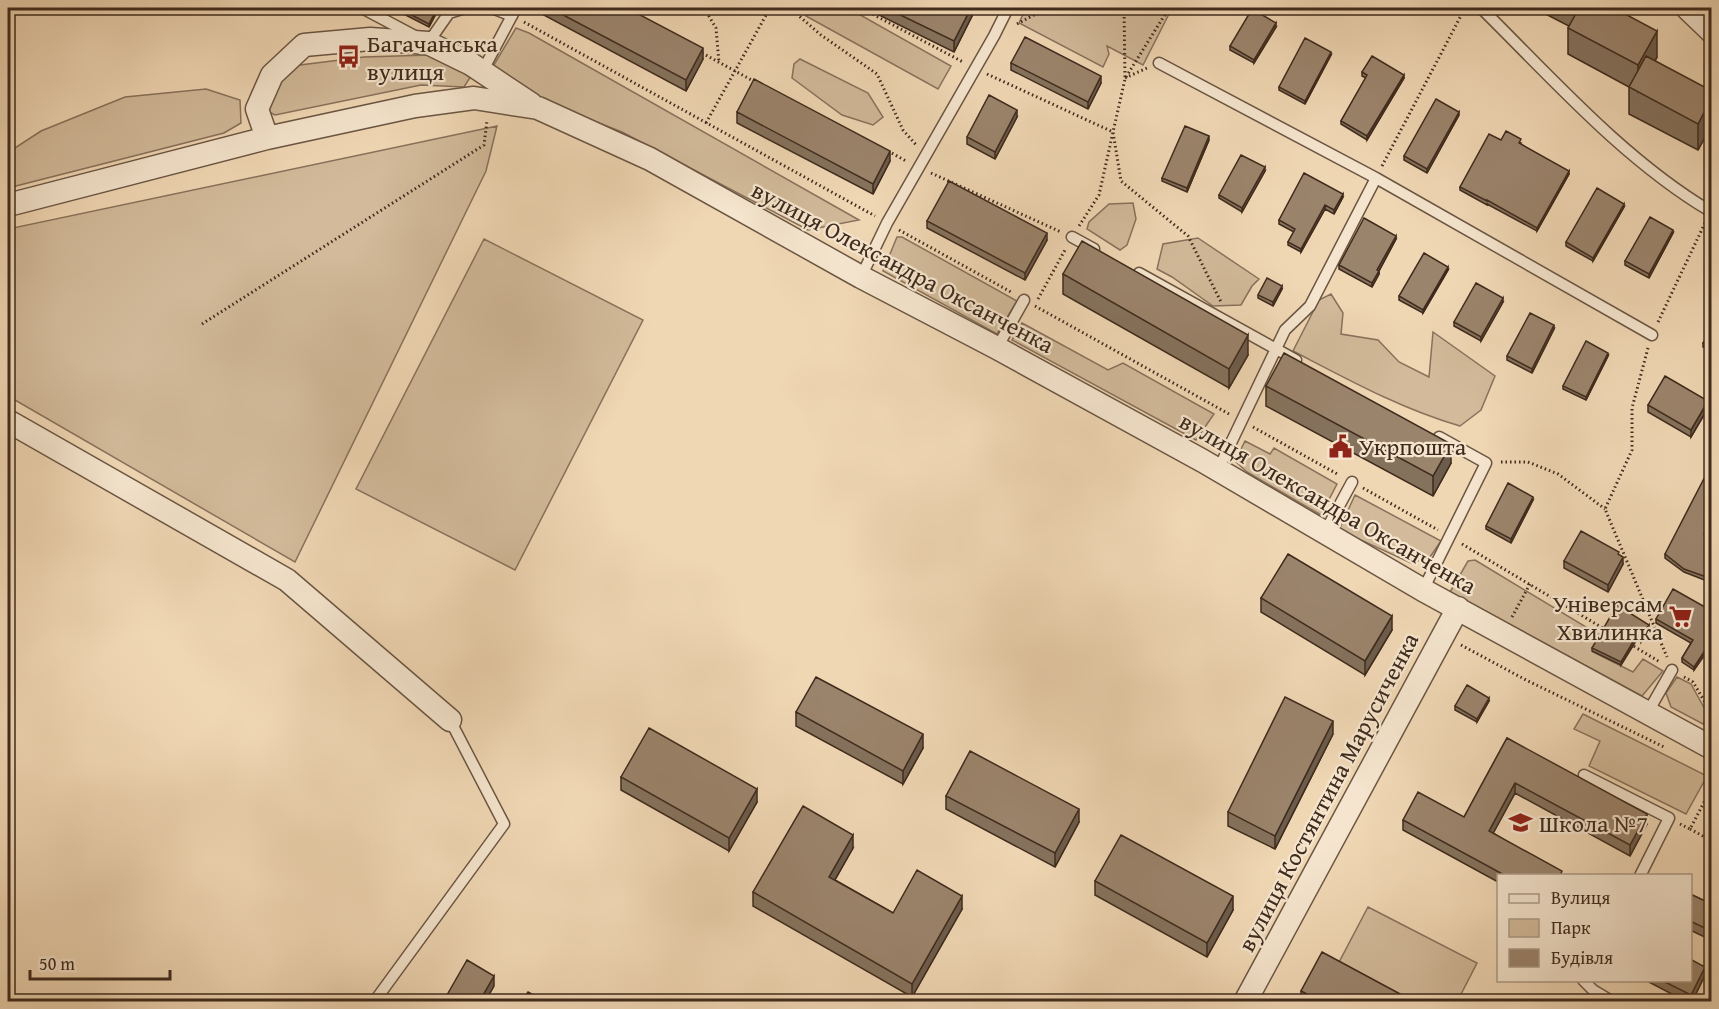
<svg xmlns="http://www.w3.org/2000/svg" width="1719" height="1009" viewBox="0 0 1719 1009" font-family="'Gentium Book Plus',serif">
<style>
.green{fill:#d2ba9a;stroke:#88725c;stroke-width:1.5}
.lines{fill:none;stroke-linecap:round;stroke-linejoin:round}
.lane-casing{stroke:#6b5643;stroke-width:13}
.street-casing{stroke:#6b5643;stroke-width:25}
.path{stroke:#3f2b1d;stroke-width:3;stroke-dasharray:1.5 3;stroke-linecap:butt}
.lane{stroke:#f5e5ce;stroke-width:10}
.street{stroke:#f5e5ce;stroke-width:22}
.wall{fill:#85725d;stroke:#3f2b1d;stroke-width:1.5}
.shaded-wall{fill:#6c5c4c;stroke:#3f2b1d;stroke-width:1.5}
.building{fill:#9b846c;stroke:#3f2b1d;stroke-width:1.5}
.labels{text-anchor:middle;dominant-baseline:central;stroke-width:4.5;stroke-linejoin:round;paint-order:stroke}
.poi-label{font-size:24px;fill:#3f2b1d;stroke:#f5e5ce;text-anchor:start}
.street-label{font-size:24px;fill:#3f2b1d;stroke:#f5e5ce}
</style>
<rect width="100%" height="100%" fill="#f0d7b4"/>
<filter id="stains"><feTurbulence type="fractalNoise" baseFrequency=".00333" numOctaves="4"/><feColorMatrix values="0 0 0 0 .2 0 0 0 0 .09 0 0 0 0 .02 0 0 0 .5 -.17"/></filter>
<radialGradient id="worn" r=".72"><stop offset=".6" stop-color="#630" stop-opacity="0"/><stop offset="1" stop-color="#630" stop-opacity=".3"/></radialGradient>
<path class="green" d="M807 8H848L951 66 938 89 806 16Z
M1026 8H1172L1143 65 1107 46 1109 54 1103 67 1019 23Z
M516 28 529 33 859 220 808 230 622 132 531 97 492 68Z
M430 55 471 76 464 87 421 85 275 115 265 110 277 81 292 66 364 57Z
M800 59 868 93 883 117 873 125 842 115 792 78 794 64Z
M206 89 240 100 241 123 224 133 8 188V150L15 148 41 131 125 97Z
M497 126 486 171 295 562 8 396V229Z
M1133 203 1136 219 1127 245 1120 250 1087 229 1089 222 1109 204Z
M897 237H902L1017 301 997 334 883 271Z
M1198 238 1259 279 1252 286 1241 305 1213 306 1172 277 1157 269 1163 244Z
M484 239 643 320 515 570 356 489Z
M1331 294 1343 313 1341 334 1378 340 1399 362 1429 377 1433 332 1495 376 1481 410 1460 426C1401 409 1347 379 1293 351L1319 300Z
M1022 323 1108 370 1123 363 1214 414 1196 440 1012 340Z
M1245 441 1270 454 1274 448 1337 484 1321 515 1247 472 1235 461Z
M1355 495 1441 541 1430 557 1411 563 1339 530Z
M1475 560 1601 636 1593 652 1633 672 1643 659 1663 671 1642 696 1450 592 1468 561Z
M1677 677 1691 684 1708 715 1703 724 1671 707 1666 693Z
M1583 714 1707 776 1686 814 1589 766 1600 741 1574 729Z
M1368 907 1477 963 1457 1002 1400 1001 1336 968Z"/>
<g class="lines">
<defs>
<path id="lane" d="M362 8 428 43 449 13 465 8
M492 8 512 16
M1481 8C1552 78 1624 160 1710 211
M1159 63 1376 178 1652 335
M482 72 516 8
M1072 237 1094 249
M1139 273 1296 360
M861 277 887 223 994 36 1008 8
M997 348 1024 300
M1218 470 1285 330 1310 306 1376 178
M1325 532 1352 482
M1423 590 1486 463 1439 437
M1648 712 1672 670
M1584 775 1669 818 1640 876
M1583 980 1593 990 1613 1002
M374 1002 504 824 450 720"/>
<path id="street" d="M1687 8 1712 32
M267 138 257 109 272 75 304 45 370 39 428 43 471 64 531 104
M8 205 267 138 415 106 474 98 538 108 650 159 861 277 997 348 1203 461 1423 590 1712 748
M8 421 287 580 450 720
M1245 1002 1458 608"/>
</defs>
<use href="#lane" class="lane-casing"/>
<use href="#street" class="street-casing"/>
<path class="path" d="M704 8 716 28 719 63
M800 8 799 16 821 35 877 74 903 130 917 146
M861 8 963 62
M1124 8 1125 79 1113 132 1121 181 1188 236 1221 302
M524 22 875 216
M1017 24 1047 8
M702 53 757 83
M987 74 1113 132 1099 195 1079 226
M1126 77 1169 8
M1125 78 1147 68
M706 123 770 8
M888 151 906 161
M1382 166 1465 8
M931 173 1061 232
M899 230 1011 292
M1038 299 1065 250
M1035 306 1229 414
M1658 322 1705 223
M202 324 484 145 487 121
M1648 348 1632 408V450L1605 509 1667 657
M1253 427 1339 475
M1501 462H1528L1558 474 1605 509
M1363 488 1438 530
M1462 544 1606 630
M1512 617 1530 584
M1630 644 1660 662
M1461 645 1526 680 1664 747
M1684 677 1693 682 1712 714
M1704 768 1712 772
M1680 824 1690 829 1712 787
M1690 829 1712 841"/>
<use href="#lane" class="lane"/>
<use href="#street" class="street"/>
</g>
<path class="wall" d="M392 8H439L429 27Z
M542 8H627L703 59 686 91 542 14Z
M865 8H972V16L954 52Z
M1534 8H1614L1657 57 1655 61 1712 97V124L1698 150 1629 114V87L1568 54V28L1569 26Z
M1276 27 1254 63 1230 50V46Z
M1331 55 1305 104 1279 90V87Z
M1011 63 1101 83 1088 109 1011 70Z
M1362 72 1404 78 1367 140 1341 124V121L1366 78 1362 76Z
M737 112 890 161 873 194 737 123Z
M1459 115 1427 173 1404 160V156Z
M1017 117 995 159 967 144V137Z
M1209 140 1187 192 1162 181V178Z
M1501 140 1521 143 1520 144 1569 174 1537 231 1487 204V205L1460 190V187Z
M1265 171 1242 212 1219 198V195Z
M1343 197 1334 214 1325 209 1301 252 1288 245V242L1294 232 1279 224V220Z
M1624 207 1593 261 1566 246V242Z
M927 221 1047 240 1025 280 927 228Z
M1673 233 1649 278 1625 265V261Z
M1396 239 1379 271V274L1372 287 1339 269V265Z
M1448 270 1423 313 1399 300V296Z
M1063 274 1248 355 1229 388 1063 294Z
M1282 289 1273 306 1258 298V295Z
M1503 302 1481 341 1454 326V322Z
M1554 329 1532 373 1507 360V356Z
M1712 331V351L1703 347V343Z
M1608 356 1586 400 1563 389V386Z
M1266 386 1451 463 1433 496 1266 406Z
M1648 405 1708 408 1691 437 1648 412Z
M1533 500 1511 543 1486 529V526Z
M1706 535 1712 538V583L1684 572 1665 558V554Z
M1564 561 1623 564 1608 592 1564 568Z
M1261 598 1392 630 1365 675 1261 612Z
M1712 611V644L1694 670 1682 662V658L1691 643 1656 623V619Z
M1649 629 1641 642 1637 639 1621 665 1592 651V648Z
M1489 701 1477 722 1455 710V706Z
M796 712 923 748 903 784 796 726Z
M1333 734 1275 849 1228 826V812Z
M1507 738 1647 824 1630 856 1515 793 1493 833 1562 876H1498V882L1403 830V820L1464 817Z
M621 777 757 802 729 851 621 790Z
M946 796 1079 822 1055 867 946 809Z
M853 848 835 880 893 913 962 909 912 997 753 906V892Z
M1095 881 1233 910 1207 957 1095 895Z
M1712 887 1709 939 1690 930V894L1705 901Z
M1705 975 1692 1002H1687L1647 981H1690Z
M1301 991 1415 1002H1301Z"/>
<path class="shaded-wall" d="M437 8H439L429 27V24Z
M971 8H972V16L954 52V41Z
M1276 23V27L1254 63V60Z
M1657 31V57L1638 91V65Z
M703 48V59L686 91V80Z
M1331 52V55L1305 104V101Z
M1404 75V78L1367 140V136Z
M1101 76V83L1088 109V102Z
M1712 97V124L1698 150V124Z
M1017 110V117L995 159V152Z
M1459 112V115L1427 173V169Z
M1209 136V140L1187 192V188Z
M890 151V161L873 194V184Z
M1265 167V171L1242 212V208Z
M1569 171V174L1537 231V228Z
M1343 194V197L1334 214V210Z
M1624 204V207L1593 261V258Z
M1325 205V209L1301 252V249Z
M1673 230V233L1649 278V274Z
M1047 233V240L1025 280V273Z
M1396 236V239L1379 271V274L1372 287V283L1377 270Z
M1448 267V270L1423 313V310Z
M1282 286V289L1273 306V302Z
M1503 298V302L1481 341V337Z
M1554 325V329L1532 373V369Z
M1248 335V355L1229 388V369Z
M1608 353V356L1586 400V397Z
M1708 401V408L1691 437V430Z
M1451 444V463L1433 496V476Z
M1533 497V500L1511 543V539Z
M1712 521V524L1704 537V534Z
M1623 557V564L1608 592V585Z
M1392 616V630L1365 675V661Z
M1649 625V629L1641 642V638Z
M1637 635V639L1621 665V662Z
M1712 640V644L1694 670V667Z
M1489 698V701L1477 722V719Z
M1333 721V734L1275 849V836Z
M923 734V748L903 784V771Z
M1515 783V793L1489 841V831Z
M757 789V802L729 851V838Z
M1079 809V822L1055 867V853Z
M1647 814V824L1630 856V845Z
M853 835V848L829 890V877Z
M962 896V909L912 997V984Z
M1233 896V910L1207 957V943Z
M1712 925V934L1709 939V930Z
M1705 967V975L1692 1002H1691V995Z
M494 976V986L485 1002H479Z"/>
<path class="building" d="M398 8H437L429 24Z
M550 8H627L703 48 686 80Z
M886 8H971L954 41Z
M1579 8H1614L1657 31 1638 65 1568 28Z
M1252 9 1276 23 1254 60 1230 46Z
M1025 37 1101 76 1088 102 1011 63Z
M1305 38 1331 52 1305 101 1279 87Z
M1372 56 1404 75 1367 136 1341 121 1367 75 1362 72Z
M1646 56 1712 91V97L1698 124 1629 87Z
M754 79 890 151 873 184 737 112Z
M989 95 1017 110 995 152 967 137Z
M1436 99 1459 112 1427 169 1404 156Z
M1185 126 1209 136 1187 188 1162 178Z
M1506 131 1521 139 1519 143 1569 171 1537 228 1487 200V201L1460 187 1489 134 1501 140Z
M1241 155 1265 167 1242 208 1219 195Z
M1304 173 1343 194 1334 210 1325 205 1301 249 1288 242 1295 229 1279 220Z
M949 181 1047 233 1025 273 927 221Z
M1597 188 1624 204 1593 258 1566 242Z
M1650 217 1673 230 1649 274 1625 261Z
M1364 218 1396 236 1377 270 1379 271 1372 283 1339 265Z
M1082 241 1248 335 1229 369 1063 274Z
M1424 253 1448 267 1423 310 1399 296Z
M1267 278 1282 286 1273 302 1258 295Z
M1476 283 1503 298 1481 337 1454 322Z
M1530 313 1554 325 1532 369 1507 356Z
M1712 331V348L1703 343Z
M1586 341 1608 353 1586 397 1563 386Z
M1284 353 1451 444 1433 476 1266 386Z
M1665 376 1708 401 1691 430 1648 405Z
M1712 463V521L1704 534 1712 538V579L1684 569 1665 554Z
M1508 483 1533 497 1511 539 1486 526Z
M1581 531 1619 552 1618 554 1623 557 1608 585 1564 561Z
M1288 554 1392 616 1365 661 1261 598Z
M1673 589 1712 611V640L1694 667 1682 658 1693 640 1656 619Z
M1617 605 1649 625 1641 638 1637 635 1621 662 1592 648Z
M816 677 923 734 903 771 796 712Z
M1467 685 1489 698 1477 719 1455 706Z
M1285 697 1333 721 1275 836 1228 812Z
M649 728 757 789 729 838 621 777Z
M1507 738 1647 814 1630 845 1515 783 1489 831 1562 871 1560 876H1506L1403 820 1418 792 1464 817Z
M970 751 1079 809 1055 853 946 796Z
M803 806 853 835 829 877 893 913 917 870 962 896 912 984 753 892Z
M1121 835 1233 896 1207 943 1095 881Z
M1712 887V925L1709 930 1690 921V894L1705 901Z
M1322 952 1415 1002H1322L1301 991Z
M1690 959 1705 967 1691 995 1663 981H1690Z
M467 960 494 976 479 1002H443Z
M528 992 546 1002H522Z"/>
<defs>
<symbol id="bus-bare" viewBox="-9 -9 18 18"><path d="M-5-6H5V4H4V6H2V4H-2V6H-4V4H-5ZM-3.5-4V0h7V-4ZM-3.5 1.2v1.5H-2V1.2ZM2 1.2v1.5H3.5V1.2Z" fill="#8f2418" stroke="#f5e5ce" stroke-width="2.5" paint-order="stroke"/></symbol>
<symbol id="civic-bare" viewBox="-9 -9 18 18"><path d="M-.6-6.5H3V-4.5H.6V-3L4-1V1h2V6H-6V1h2V-1L-.6-3ZM-1.2 2.5V6h2.4V2.5Z" fill="#8f2418" stroke="#f5e5ce" stroke-width="2.5" paint-order="stroke"/></symbol>
<symbol id="supermarket-bare" viewBox="-9 -9 18 18"><path d="M-6-5.5h2.5l.6 2H6L4.5 2H-2.5L-4.4-4H-6ZM-1.5 3.2a1.3 1.3 0 1 0 .1 0ZM3 3.2a1.3 1.3 0 1 0 .1 0Z" fill="#8f2418" stroke="#f5e5ce" stroke-width="2.5" paint-order="stroke"/></symbol>
<symbol id="school-bare" viewBox="-9 -9 18 18"><path d="M0-5L7-2L0 1L-7-2ZM-4 1L0 2.5L4 1V4Q0 6-4 4Z" fill="#8f2418" stroke="#f5e5ce" stroke-width="2.5" paint-order="stroke"/></symbol>
</defs>
<g fill-rule="evenodd">
<use href="#bus-bare" x="332" y="40" width="33" height="33"/>
<use href="#civic-bare" x="1324" y="430" width="33" height="33"/>
<use href="#supermarket-bare" x="1664" y="600" width="33" height="33"/>
<use href="#school-bare" x="1504" y="806" width="33" height="33"/>
</g>
<g class="labels">
<g class="poi-label">
<text x="367" y="43">Багачанська<tspan x="367" dy="28">вулиця</tspan></text>
<text x="1359" y="446">Укрпошта</text>
<text x="1663" y="603" text-anchor="end">Універсам<tspan x="1663" dy="28">Хвилинка</tspan></text>
<text x="1539" y="823">Школа №7</text>
</g>
<g class="street-label">
<text transform="translate(903 267) rotate(28)">вулиця Олександра Оксанченка</text>
<text transform="translate(1328 503) rotate(30)">вулиця Олександра Оксанченка</text>
<text transform="translate(1328 792) rotate(-62)">вулиця Костянтина Марусиченка</text>
</g>
</g>
<rect width="1719" height="1009" fill="none" stroke="#f0d7b4" stroke-width="30"/>
<rect x="9" y="9" width="1701" height="991" fill="none" stroke="#3f2b1d" stroke-width="3"/>
<rect x="15" y="15" width="1689" height="979" fill="none" stroke="#3f2b1d" stroke-width="1.5"/>
<rect x="1497" y="874" width="195" height="108" fill="#f5e5ce" stroke="#ac9b87" stroke-width="1.5"/>
<rect x="1509" y="894" width="30" height="9" fill="#f5e5ce" stroke="#ac9b87" stroke-width="1.5"/>
<text x="1551" y="904" font-size="18" fill="#3f2b1d">Вулиця</text>
<rect x="1509" y="919" width="30" height="18" fill="#d2ba9a" stroke="#ac9b87" stroke-width="1.5"/>
<text x="1551" y="934" font-size="18" fill="#3f2b1d">Парк</text>
<rect x="1509" y="949" width="30" height="18" fill="#9b846c" stroke="#ac9b87" stroke-width="1.5"/>
<text x="1551" y="964" font-size="18" fill="#3f2b1d">Будівля</text>
<path d="M30 970v9h140v-9" fill="none" stroke="#3f2b1d" stroke-width="3"/>
<text x="39" y="970" font-size="18" fill="#3f2b1d" stroke="#f5e5ce" stroke-width="4.5" paint-order="stroke">50 m</text>
<rect width="100%" height="100%" filter="url(#stains)"/>
<rect width="100%" height="100%" fill="url(#worn)"/>
</svg>
